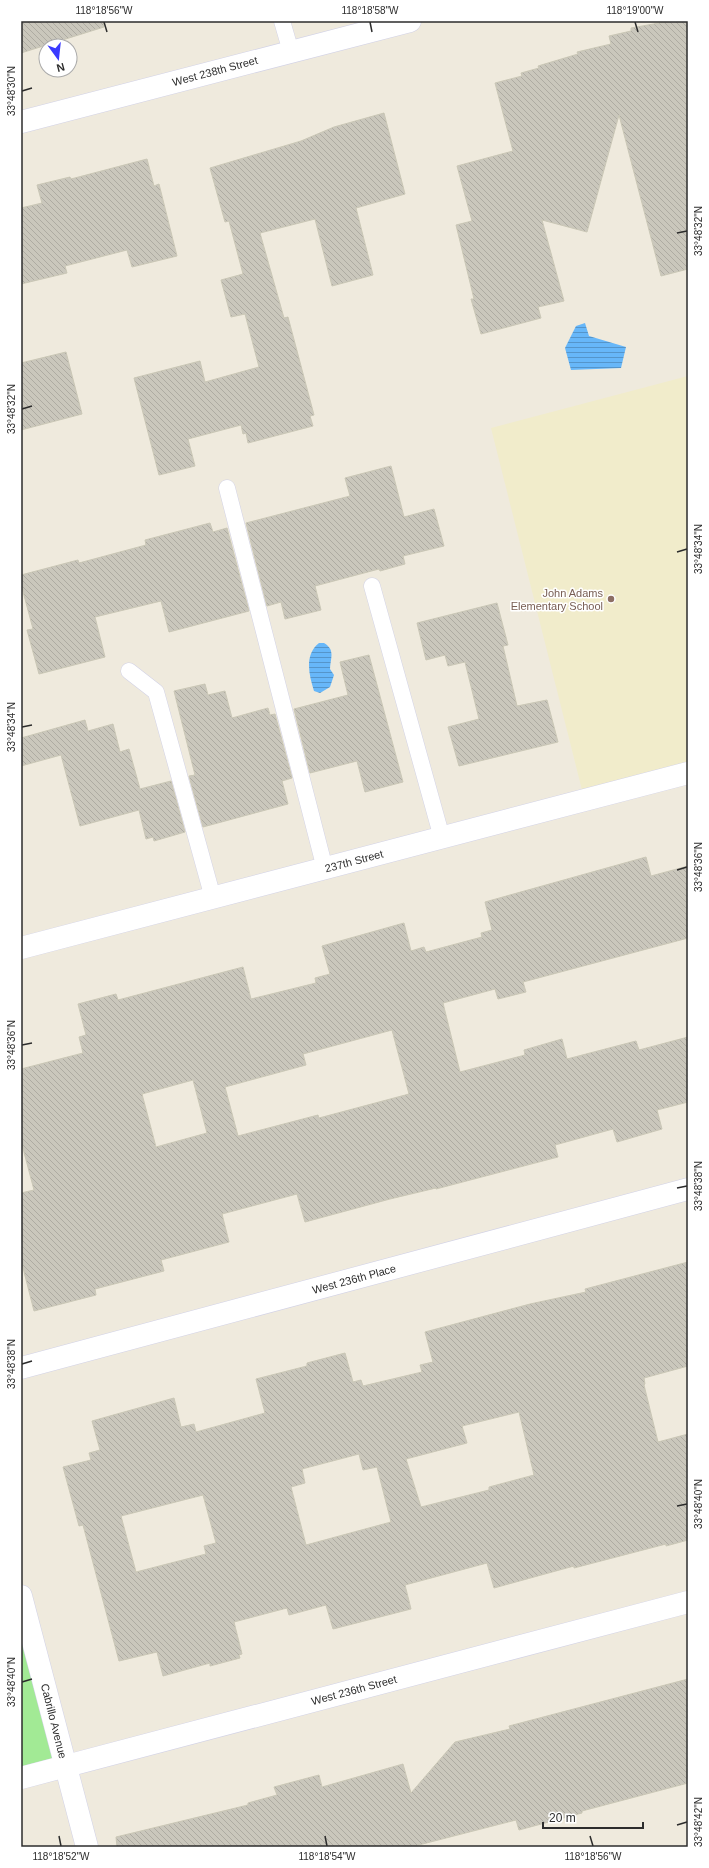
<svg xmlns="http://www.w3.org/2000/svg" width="709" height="1868" viewBox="0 0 709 1868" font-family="Helvetica,sans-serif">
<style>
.education{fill:#f1eccb}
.park{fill:#a2ea95}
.water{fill:url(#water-rules)}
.building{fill:url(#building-back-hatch);stroke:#cac7b6;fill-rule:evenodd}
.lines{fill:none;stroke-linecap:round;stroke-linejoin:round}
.service-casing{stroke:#d2d2e6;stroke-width:17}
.minor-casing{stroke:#d2d2e6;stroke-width:23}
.tertiary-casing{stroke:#d2d2e6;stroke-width:23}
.service{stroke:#fff;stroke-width:16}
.minor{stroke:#fff;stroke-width:22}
.tertiary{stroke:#fff;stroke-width:22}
.ticks{fill:none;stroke:#2c2c2c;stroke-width:1.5}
.education-dot{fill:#8d6e63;stroke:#fff;stroke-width:1.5}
.labels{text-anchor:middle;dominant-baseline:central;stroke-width:3;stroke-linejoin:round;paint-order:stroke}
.street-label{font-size:11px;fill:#2c2c2c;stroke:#fff}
.education-label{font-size:11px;fill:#785e54;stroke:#fff;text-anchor:end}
.neatline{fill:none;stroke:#2c2c2c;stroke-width:1.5}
.ticks-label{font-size:10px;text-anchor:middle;fill:#2c2c2c}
</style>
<defs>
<pattern id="water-rules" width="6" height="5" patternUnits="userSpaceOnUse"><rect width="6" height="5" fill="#67b7f9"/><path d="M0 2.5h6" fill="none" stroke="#5595ca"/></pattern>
<pattern id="building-back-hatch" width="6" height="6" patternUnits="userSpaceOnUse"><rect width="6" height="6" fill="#cac7bc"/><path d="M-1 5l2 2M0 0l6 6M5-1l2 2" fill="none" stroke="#aeaba2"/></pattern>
</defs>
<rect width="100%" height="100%" fill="#efeadd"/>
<path class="education" d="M688 376V770L584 798 491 428Z"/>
<path class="park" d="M21 1632 57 1763 21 1772Z"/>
<path class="water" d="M585 323 589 336 626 347 621 368 571 370 565 348 576 326Z
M319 643H324C336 650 330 659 330 669L334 675 330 687 320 693 314 691C309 675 304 655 319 643Z"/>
<path class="building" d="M21 21H103L104 27 21 53Z
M670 21H688V269L661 276 619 115 587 232 542 220 564 301 538 307 541 318 481 334 471 299H474L456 225 472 221 457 166 513 151 495 83 522 76 521 73 539 68 538 66 578 54 577 52 611 44 609 36 631 31V28Z
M384 113 405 194 356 208 373 275 332 286 315 219 260 233 284 318 288 317 314 415 310 416 313 426 248 443 246 433 243 434 241 425 188 439 195 466 159 475 134 378 200 361 205 382 259 367 245 314 231 317 221 280 243 274 229 221 225 222 210 168 301 141 334 127Z
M147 159 154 186 159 184 177 256 132 267 127 250 65 266 67 273 21 284V208L42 203 37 185 70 177 71 179Z
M66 352 82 414 21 430V363Z
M391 466 404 517 434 509 444 546 403 556 405 564 380 571 379 569 315 586 321 610 285 619 281 602 267 606 246 523 350 496 345 478Z
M210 523 213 532 227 528 249 611 169 632 161 601 95 617 105 657 39 674 27 630 33 629 21 584V575L78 560 79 563 146 545 145 540Z
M497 603 508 645 503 646 517 706 547 700 558 742 459 766 448 727 479 719 465 662 448 666 445 655 426 660 417 623Z
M369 655 403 782 365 792 357 761 310 773 294 709 348 695 340 662Z
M205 684 208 695 225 691 232 718 268 708 270 715 275 714 292 778 282 781 288 804 203 827 189 776 195 775 174 691Z
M85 720 88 731 113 724 120 752 129 749 140 789 171 781 185 832 154 841 153 837 146 839 139 810 80 826 61 755 21 766V738Z
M646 857 651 876 688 866V938L523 982 526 992 498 999 495 989 443 1003 460 1072 525 1055 524 1050 562 1039 567 1059 636 1041 639 1050 688 1037V1102L657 1110 662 1129 617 1142 613 1129 555 1145 558 1157 436 1189V1188L390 1199 305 1222 297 1194 222 1214 229 1242 161 1260 164 1271 95 1289 96 1295 34 1311 21 1260V1193L34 1190 21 1141V1069L83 1053 79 1037 86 1035 78 1004 116 994 118 1000 243 967 251 999 316 983 315 978 330 974 322 946 404 923 411 951 424 947 426 952 482 937 481 933 492 930 485 902ZM392 1030 409 1094 319 1118 318 1115 238 1136 225 1087 306 1065 303 1054ZM193 1080 207 1133 156 1147 142 1094Z
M688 1262V1366L644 1378 645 1384 644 1385 658 1442 688 1434V1540L666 1546V1544L574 1568V1566L494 1588 487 1563 405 1585 411 1609 333 1629 326 1605 289 1615 287 1608 234 1622 242 1654 239 1655 240 1658 210 1666V1663L163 1676 157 1652 119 1661 83 1525 79 1526 63 1467 91 1460 89 1453 100 1450 92 1421 174 1398 181 1427 194 1424 196 1432 265 1413 256 1379 307 1366V1363L345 1353 353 1382 361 1380 363 1386 422 1372 420 1365 433 1362 425 1332 530 1304 586 1292 585 1289ZM519 1412 534 1475 489 1487V1490L421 1507 406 1459 467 1443 462 1426ZM359 1454 363 1470 377 1467 391 1522 306 1545 291 1487 305 1483 302 1469ZM203 1495 216 1543 204 1546 206 1554 136 1572 121 1516Z
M688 1679V1783L582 1811V1813L519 1830 516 1820 411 1847H117L116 1837 248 1805V1803L277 1795 274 1787 319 1775 322 1787 403 1764 411 1793 455 1742 510 1729 509 1726Z"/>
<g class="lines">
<defs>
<path id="service" d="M282 21 291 52
M227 488 325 869
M372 586 442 838
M129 671 156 692 213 898"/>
<path id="minor" d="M21 122 410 21
M21 948 688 773
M21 1368 688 1189
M21 1778 688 1602"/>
<path id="tertiary" d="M21 1596 87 1847"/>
</defs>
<use href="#service" class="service-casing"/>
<use href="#minor" class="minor-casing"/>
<use href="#tertiary" class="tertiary-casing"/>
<use href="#service" class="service"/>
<use href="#minor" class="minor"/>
<use href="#tertiary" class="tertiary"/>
</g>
<path class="ticks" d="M104 22 107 32M370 22 372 32M635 22 638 32M22 91 32 88M677 233 687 231M22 409 32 406M677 552 687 549M22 727 32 725M677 870 687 867M22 1045 32 1043M677 1188 687 1186M22 1364 32 1361M677 1506 687 1504M22 1682 32 1679M677 1825 687 1822M59 1836 61 1846M325 1836 327 1846M590 1836 593 1846"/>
<circle class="education-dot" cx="611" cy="599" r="4"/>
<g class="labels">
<g class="street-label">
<text transform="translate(215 71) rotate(-15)">West 238th Street</text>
<text transform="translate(354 861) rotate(-15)">237th Street</text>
<text transform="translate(354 1279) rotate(-15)">West 236th Place</text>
<text transform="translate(354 1690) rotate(-15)">West 236th Street</text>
<text transform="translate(54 1721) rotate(76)">Cabrillo Avenue</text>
</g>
<g class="education-label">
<text x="603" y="593">John Adams<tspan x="603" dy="13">Elementary School</tspan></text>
</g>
</g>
<rect width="709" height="1868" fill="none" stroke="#ffffff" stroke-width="44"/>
<g transform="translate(58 58) rotate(165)"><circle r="19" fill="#ffffff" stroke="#ababab"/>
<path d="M0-3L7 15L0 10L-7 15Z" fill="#3a3aff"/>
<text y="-6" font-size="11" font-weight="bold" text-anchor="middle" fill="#2c2c2c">N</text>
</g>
<path d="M543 1822v6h100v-6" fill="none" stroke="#2c2c2c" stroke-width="2"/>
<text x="549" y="1822" font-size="12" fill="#2c2c2c" stroke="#ffffff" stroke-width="3" paint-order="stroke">20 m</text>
<rect x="22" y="22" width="665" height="1824" class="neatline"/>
<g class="ticks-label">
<text x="104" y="14">118°18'56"W</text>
<text x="370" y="14">118°18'58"W</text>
<text x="635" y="14">118°19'00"W</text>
<text transform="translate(11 91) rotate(-90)" y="4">33°48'30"N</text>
<text transform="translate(698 231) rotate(-90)" y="4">33°48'32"N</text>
<text transform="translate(11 409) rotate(-90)" y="4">33°48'32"N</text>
<text transform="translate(698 549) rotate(-90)" y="4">33°48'34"N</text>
<text transform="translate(11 727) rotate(-90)" y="4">33°48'34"N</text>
<text transform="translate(698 867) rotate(-90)" y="4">33°48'36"N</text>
<text transform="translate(11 1045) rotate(-90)" y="4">33°48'36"N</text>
<text transform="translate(698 1186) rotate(-90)" y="4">33°48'38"N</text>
<text transform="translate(11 1364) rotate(-90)" y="4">33°48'38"N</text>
<text transform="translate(698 1504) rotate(-90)" y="4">33°48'40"N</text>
<text transform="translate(11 1682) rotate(-90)" y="4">33°48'40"N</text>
<text transform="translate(698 1822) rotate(-90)" y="4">33°48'42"N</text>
<text x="61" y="1860">118°18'52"W</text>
<text x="327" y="1860">118°18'54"W</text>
<text x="593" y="1860">118°18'56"W</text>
</g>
</svg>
